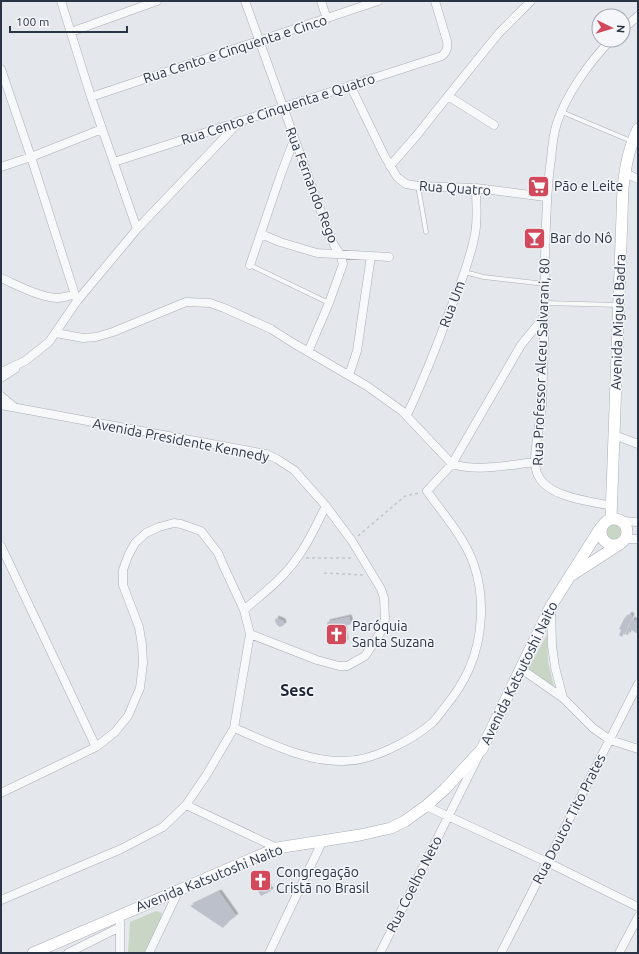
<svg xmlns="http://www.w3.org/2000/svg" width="639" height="954" viewBox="0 0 639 954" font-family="Ubuntu,sans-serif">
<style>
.green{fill:#c9d6c5}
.building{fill:#bbc0ca;filter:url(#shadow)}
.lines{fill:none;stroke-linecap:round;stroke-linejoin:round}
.service-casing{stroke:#a9aeb7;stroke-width:5}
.minor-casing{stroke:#a9aeb7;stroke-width:9}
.secondary-casing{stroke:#a9aeb7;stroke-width:12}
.path{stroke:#c2c5cb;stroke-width:1.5;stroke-dasharray:3 3;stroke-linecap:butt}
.service{stroke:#f7f8fa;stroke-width:4}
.minor{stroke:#f7f8fa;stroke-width:8}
.secondary{stroke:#fff;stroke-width:11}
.labels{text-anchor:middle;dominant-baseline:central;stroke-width:3;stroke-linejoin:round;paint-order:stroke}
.street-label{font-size:14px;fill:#2b3445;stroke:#f4f6f9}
.poi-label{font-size:14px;fill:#2b3445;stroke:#f4f6f9;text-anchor:start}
.quarter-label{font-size:16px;font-weight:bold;fill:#1d2536;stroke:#f4f6f9}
</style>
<defs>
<filter id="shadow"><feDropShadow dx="2.5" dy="-2.5" stdDeviation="0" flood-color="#0004"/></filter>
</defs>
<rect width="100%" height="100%" fill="#e4e7ec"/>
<path class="green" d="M605 531a9 9 0 1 1 18 0a9 9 0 1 1-18 0Z
M547 635 548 662 554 687 528 669Z
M156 911 162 913 161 920 145 953H128L130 922Z"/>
<path class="building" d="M629 614 632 616 622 637 619 635 621 630 619 629 625 617 627 619Z
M349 617 351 624 344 626 346 642 331 645 327 622Z
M276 618 283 621 284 625 280 627 277 625 275 621Z
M632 619 635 621V620L638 621V634L630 629 628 635 625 634Z
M261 872 271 891 261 896 254 885 256 875Z
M219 892 236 916 228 922 223 928 190 906Z"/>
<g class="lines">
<defs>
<path id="service" d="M562 112 631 141
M418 186 426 232
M250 265 329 303
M464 272 484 277 545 284
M545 303 619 305"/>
<path id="minor" d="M61 1 91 97 137 229
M245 1 325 223 334 245 340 254 343 264 329 303 308 352
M321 1 327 19
M623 29 638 16
M71 32 157 1
M611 40C590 61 566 95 557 123 553 135 552 147 551 159 546 192 546 225 545 259 545 307 544 356 542 404 541 423 531 457 537 473 546 498 591 501 612 506
M1 69 31 157 77 301
M350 85 384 155 397 177 406 184 418 186 476 188 546 197
M448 96 494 125
M91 97 378 1
M114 162 442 56C447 51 448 48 447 41L435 1
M390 166 417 135 448 96 499 33 531 1
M1 167 31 157 102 129
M625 173 638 179
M261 234 280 242 317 253 389 257
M250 265 281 174 294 140
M1 278C17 285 39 297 57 298 63 298 69 296 75 294
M56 333 83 338 96 337 113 332 186 302 210 303 224 308 271 329 293 343 367 386 402 411 452 464C478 472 509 465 535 462
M1 372 25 361 49 342 77 301 137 229 240 121
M349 375 357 351 371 256
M1 378 15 369
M1 396 13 406
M1 405 266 454 277 459 294 470 326 506 352 541 381 589 384 598 385 619 382 630 365 656 347 666H339L317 660 250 634
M407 415C423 381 437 346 450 310 460 286 470 260 475 234 478 219 476 203 476 188
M614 435 638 444
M623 521 638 522
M627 539H638
M1 546 96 747
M551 607 552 646 555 667 563 698 593 728 610 740 638 749
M244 610C262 594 284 578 297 558 309 542 317 523 326 506
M520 668 563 698
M234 728C268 742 306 762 343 761 359 761 375 756 390 749 405 742 421 733 433 722 437 718 441 712 445 707 454 696 463 683 469 669 483 638 485 597 474 565 465 538 443 514 427 491L452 464 521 345 544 317
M1 793 96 747 115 732 128 716 140 688 143 663 142 645 139 627 123 585V570L128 556 135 543 146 533 159 527 174 523 181 524 201 531 218 553 224 567 244 610 250 634 234 728 207 774 186 805 163 827 121 849 1 900
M186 805 277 848
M426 806 547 862 638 907
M68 953 120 927
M120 953V922
M149 953 179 890
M269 953 323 840
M380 953 478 757
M501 953 638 684
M619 953 638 917"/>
<path id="secondary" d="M611 518 623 188C625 167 629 147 638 129
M601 532a13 13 0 1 1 26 0a13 13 0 1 1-26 0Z
M572 575 620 544
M33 953 277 848 360 835 391 828 405 821 426 806 445 789 482 749 551 606 601 527"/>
</defs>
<use href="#service" class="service-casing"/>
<use href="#minor" class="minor-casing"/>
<use href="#secondary" class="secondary-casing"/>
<path class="path" d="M358 536 405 496 419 493
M306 558H354
M324 573 364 575"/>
<use href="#service" class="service"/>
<use href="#minor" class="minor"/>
<use href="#secondary" class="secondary"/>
</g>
<defs>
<symbol id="supermarket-square" viewBox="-11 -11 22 22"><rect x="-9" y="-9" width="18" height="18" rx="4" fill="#d1495b" stroke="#f4f6f9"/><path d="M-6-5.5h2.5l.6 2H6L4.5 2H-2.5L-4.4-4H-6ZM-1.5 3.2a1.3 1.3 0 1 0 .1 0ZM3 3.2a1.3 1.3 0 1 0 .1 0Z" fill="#fff"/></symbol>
<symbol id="bar-square" viewBox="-11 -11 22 22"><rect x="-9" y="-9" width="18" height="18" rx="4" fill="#d1495b" stroke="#f4f6f9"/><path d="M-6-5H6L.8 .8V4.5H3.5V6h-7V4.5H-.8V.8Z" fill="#fff"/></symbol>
<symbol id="church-square" viewBox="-11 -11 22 22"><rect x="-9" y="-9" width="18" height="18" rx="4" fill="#d1495b" stroke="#f4f6f9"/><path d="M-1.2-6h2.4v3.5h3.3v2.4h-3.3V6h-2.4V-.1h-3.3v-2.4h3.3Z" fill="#fff"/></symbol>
</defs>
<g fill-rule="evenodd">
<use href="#supermarket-square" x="526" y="174" width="25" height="25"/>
<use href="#bar-square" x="522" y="226" width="25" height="25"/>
<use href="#church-square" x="324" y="622" width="25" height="25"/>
<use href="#church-square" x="248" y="868" width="25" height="25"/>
</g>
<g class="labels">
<g class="street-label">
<text transform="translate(235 49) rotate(-18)">Rua Cento e Cinquenta e Cinco</text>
<text transform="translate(278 109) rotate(-18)">Rua Cento e Cinquenta e Quatro</text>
<text transform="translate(312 185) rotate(69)">Rua Fernando Rego</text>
<text transform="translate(455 188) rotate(4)">Rua Quatro</text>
<text transform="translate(452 304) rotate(-70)">Rua Um</text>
<text transform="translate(618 322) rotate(-88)">Avenida Miguel Badra</text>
<text transform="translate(541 362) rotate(-88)">Rua Professor Alceu Salvarani, 80</text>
<text transform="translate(181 440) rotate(11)">Avenida Presidente Kennedy</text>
<text transform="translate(519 673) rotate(-64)">Avenida Katsutoshi Naito</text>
<text transform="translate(569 819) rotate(-63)">Rua Doutor Tito Prates</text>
<text transform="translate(209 878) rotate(-22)">Avenida Katsutoshi Naito</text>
<text transform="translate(414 884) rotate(-63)">Rua Coelho Neto</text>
</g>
<g class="poi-label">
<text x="554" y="186">Pão e Leite</text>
<text x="550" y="238">Bar do Nô</text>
<text x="352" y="626">Paróquia<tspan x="352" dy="16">Santa Suzana</tspan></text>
<text x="276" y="872">Congregação<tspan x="276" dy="16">Cristã no Brasil</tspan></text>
</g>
<g class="quarter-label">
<text x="297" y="690">Sesc</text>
</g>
</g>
<rect width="639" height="954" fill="none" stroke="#2b3445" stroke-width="4"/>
<g transform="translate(611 28) rotate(95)"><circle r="19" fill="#f4f6f9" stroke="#a4a8b1"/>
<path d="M0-3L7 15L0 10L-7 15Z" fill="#d1495b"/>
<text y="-6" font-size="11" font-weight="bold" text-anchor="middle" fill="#2b3445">N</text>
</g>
<path d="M10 26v6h117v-6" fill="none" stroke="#2b3445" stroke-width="2"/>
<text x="16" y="26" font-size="12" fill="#2b3445" stroke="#f4f6f9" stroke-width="3" paint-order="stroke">100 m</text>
</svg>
